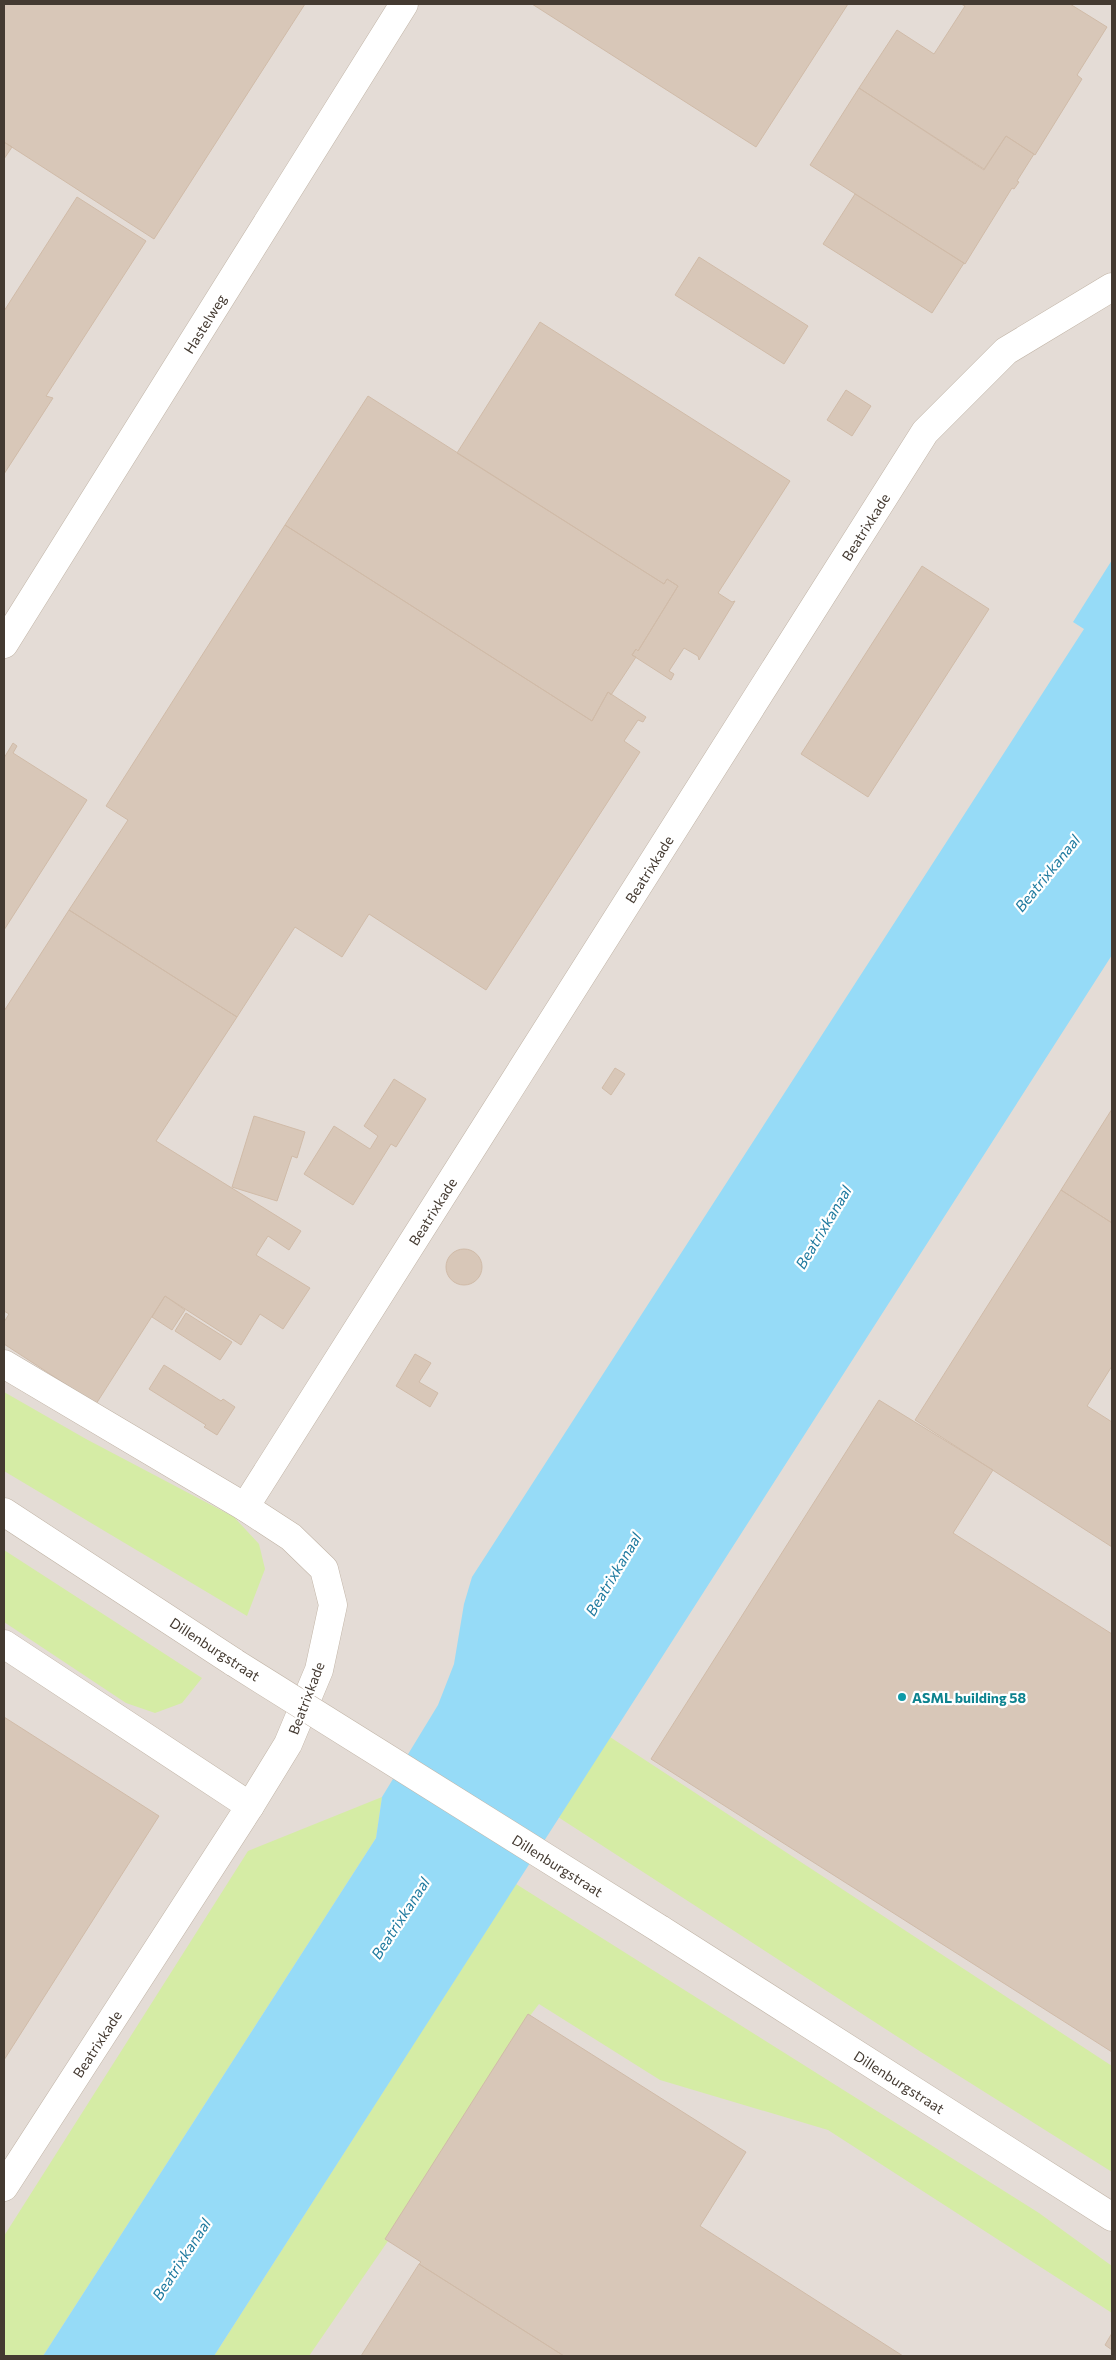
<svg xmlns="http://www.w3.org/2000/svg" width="1116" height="2360" viewBox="0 0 1116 2360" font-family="Commissioner,sans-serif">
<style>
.industrial{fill:#e4dcd6}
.green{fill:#d5eca5}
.water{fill:#96dbf7}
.building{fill:#d8c7b8;stroke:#d0bba8}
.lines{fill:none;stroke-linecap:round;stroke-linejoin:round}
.minor-casing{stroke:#c1b4a6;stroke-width:29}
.tertiary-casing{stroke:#c1b4a6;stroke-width:29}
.minor{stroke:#fff;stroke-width:28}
.tertiary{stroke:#fff;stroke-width:28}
.tertiary-bridge-casing{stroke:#c1b4a6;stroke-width:29;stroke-linecap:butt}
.tertiary-bridge{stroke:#fff;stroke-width:28}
.culture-dot{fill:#0f9aa8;stroke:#fff;stroke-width:2}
.labels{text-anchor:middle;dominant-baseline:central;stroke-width:4.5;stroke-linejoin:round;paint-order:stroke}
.street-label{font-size:14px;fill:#443a31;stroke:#fff}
.culture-label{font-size:14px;font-weight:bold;fill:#0d838f;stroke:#fff;text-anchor:start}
.water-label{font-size:15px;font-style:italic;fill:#1f7a9f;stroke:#fff}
</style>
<rect width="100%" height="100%" fill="#f2ebe1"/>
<path class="industrial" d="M4 4H1112V2356H4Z"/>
<path class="green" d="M4 1392 86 1439 234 1517 259 1544 265 1569 247 1616 4 1471Z
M4 1550 202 1678 182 1703 155 1713 126 1703 4 1622Z
M610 1737 1112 2066V2172L921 2052 558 1817Z
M382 1797 376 1838 43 2356H4V2236L248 1851Z
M516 1884 1039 2213 1112 2266V2313L828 2130 660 2080 539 2004 526 2021 388 2241 309 2356H214Z"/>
<path class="water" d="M1112 560V955L214 2356H43L376 1838 382 1797 438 1705 454 1664 464 1604 472 1577 1084 629 1073 622Z"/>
<path class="building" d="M4 4H305L154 239 4 142Z
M532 4H848L756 147Z
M961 4H1070L1107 27 1077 75 1082 79 1035 155 1006 136 984 169 859 88 897 30 934 54 965 6Z
M859 88 984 170 1006 136 1034 154 1017 181 1019 182 1014 189 1012 188 965 264 810 165Z
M4 142 12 147 4 159Z
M855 194 964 263 932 313 823 244Z
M77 197 146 241 46 396 53 398 4 474V311Z
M699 257 808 326 784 364 675 295Z
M540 322 790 481 718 593 732 602 735 601 699 660 698 656 684 648 669 671 674 674 671 680 632 655 636 649 638 651 678 586 667 579 664 584 457 453Z
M846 390 871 406 852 436 827 420Z
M368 396 664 584 667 579 678 586 638 651 636 649 632 655 636 657 611 695 608 692 592 721 285 525Z
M285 525 592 721 608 692 646 717 643 722 638 720 624 741 640 752 486 990 369 914 342 957 295 927 237 1017 69 910 128 820 106 806Z
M922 566 989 609 868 797 801 754Z
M13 743 17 746 13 753 87 800 4 930V758Z
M69 910 237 1017 156 1141 301 1231 289 1250 268 1236 256 1255 310 1288 283 1329 260 1314 241 1345 165 1296 96 1404 4 1344V1322L9 1314 4 1311V1011Z
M615 1068 625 1074 611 1095 602 1088Z
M394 1079 426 1099 396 1147 391 1144 353 1205 304 1174 334 1126 370 1149 378 1136 364 1126Z
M1112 1109V1223L1061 1190Z
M254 1116 305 1132 297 1158 292 1156 277 1201 232 1187Z
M1061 1190 1112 1223V1366L1087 1406 1112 1422V1547L915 1420Z
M446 1267a18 18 0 1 1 36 0a18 18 0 1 1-36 0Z
M165 1296 185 1310 172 1330 152 1317Z
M186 1313 232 1342 220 1360 175 1331Z
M415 1354 431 1363 419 1382 438 1393 430 1407 396 1386Z
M164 1365 221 1401 223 1399 235 1407 217 1435 204 1427 206 1425 149 1389Z
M879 1400 993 1470 953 1533 1112 1634V2052L651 1759Z
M4 1717 159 1816 4 2060Z
M528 2014 746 2152 700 2226 903 2356H564L419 2264 421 2262 385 2239Z
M419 2264 564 2356H361Z
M1112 2333V2350L1105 2345Z"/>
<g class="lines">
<defs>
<g id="minor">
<path d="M4 1364 245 1507 291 1537 324 1569 333 1605 319 1670 288 1744 250 1806 4 2187"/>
<path id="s1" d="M245 1507 925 432 1006 351 1112 287"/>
<path d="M4 1644 250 1806"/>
</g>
<g id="tertiary">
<path id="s2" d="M4 644 404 4"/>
<path d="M4 1512 235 1663"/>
<path id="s3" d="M660 1929 1112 2217"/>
</g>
</defs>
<use href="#minor" class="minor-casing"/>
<use href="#tertiary" class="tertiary-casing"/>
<use href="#minor" class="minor"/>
<use href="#tertiary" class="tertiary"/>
<defs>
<g id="tertiary-bridge">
<path id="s4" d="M235 1663 660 1929"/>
</g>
</defs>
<use href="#tertiary-bridge" class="tertiary-bridge-casing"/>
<use href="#tertiary-bridge" class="tertiary-bridge"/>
</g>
<circle class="culture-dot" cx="902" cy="1697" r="5"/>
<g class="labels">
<g class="street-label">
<text stroke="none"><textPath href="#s2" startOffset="378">Hastelweg</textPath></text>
<text stroke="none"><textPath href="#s1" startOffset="1160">Beatrixkade</textPath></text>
<text stroke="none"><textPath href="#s1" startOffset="755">Beatrixkade</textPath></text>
<text stroke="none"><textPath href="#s1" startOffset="350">Beatrixkade</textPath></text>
<text transform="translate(215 1649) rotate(33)">Dillenburgstraat</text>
<text transform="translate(306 1698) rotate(-69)">Beatrixkade</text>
<text stroke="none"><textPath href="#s4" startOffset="381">Dillenburgstraat</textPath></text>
<text transform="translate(97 2044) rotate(-57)">Beatrixkade</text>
<text stroke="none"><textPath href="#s3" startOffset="284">Dillenburgstraat</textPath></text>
</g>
<g class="culture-label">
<text x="912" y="1697">ASML building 58</text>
</g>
<g class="water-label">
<text transform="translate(1047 873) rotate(-51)">Beatrixkanaal</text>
<text transform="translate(823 1227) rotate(-59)">Beatrixkanaal</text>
<text transform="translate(613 1574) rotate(-59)">Beatrixkanaal</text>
<text transform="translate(400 1918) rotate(-57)">Beatrixkanaal</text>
<text transform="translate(181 2259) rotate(-57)">Beatrixkanaal</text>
</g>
</g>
<rect width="1116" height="2360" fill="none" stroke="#443a31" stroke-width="10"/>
</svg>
